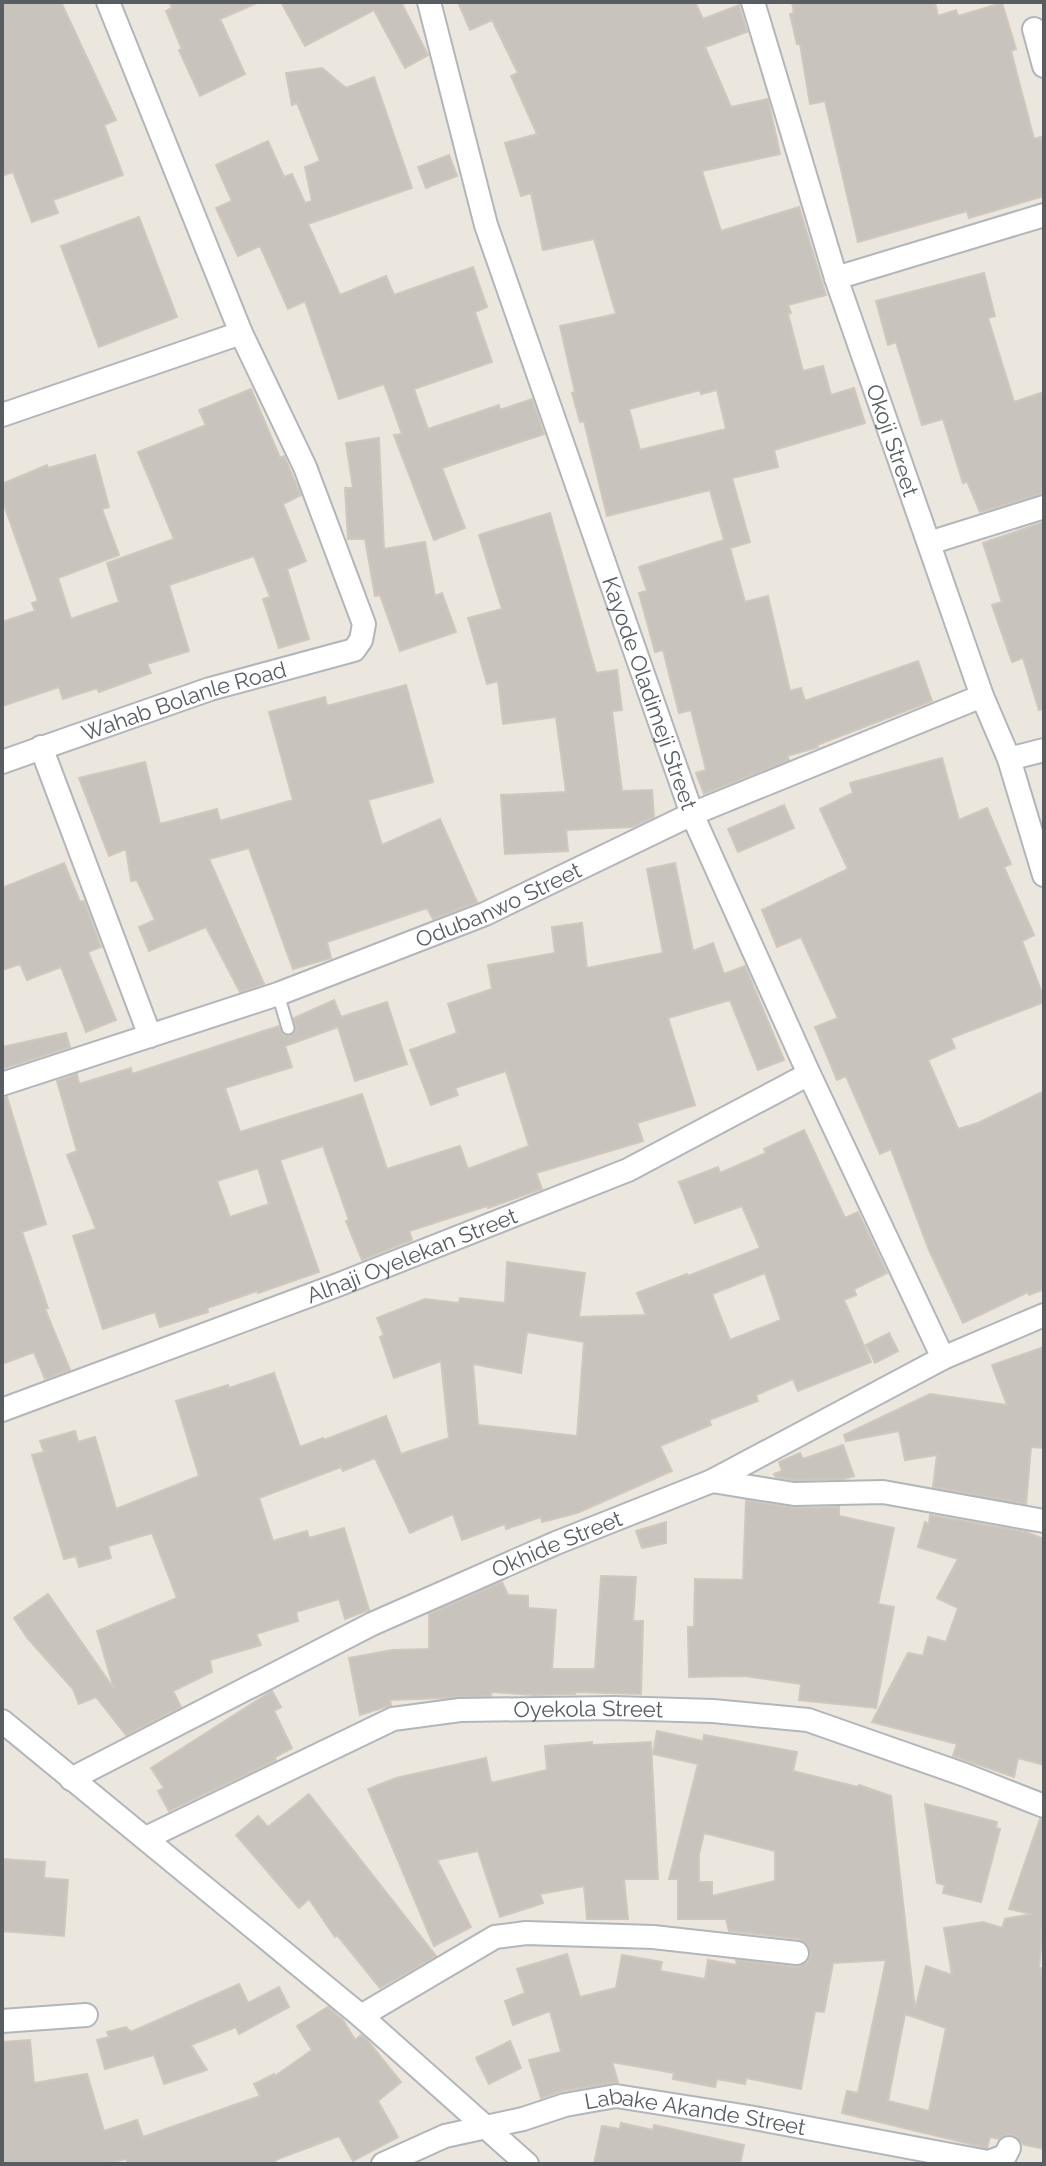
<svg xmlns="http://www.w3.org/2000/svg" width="1046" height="2166" viewBox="0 0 1046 2166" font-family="Raleway,sans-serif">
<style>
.building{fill:#c8c4bd;stroke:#d0c7bd;stroke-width:2;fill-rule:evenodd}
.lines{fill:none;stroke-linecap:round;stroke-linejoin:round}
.service-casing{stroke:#b2b6ba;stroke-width:15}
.minor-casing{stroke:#b2b6ba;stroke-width:26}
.service{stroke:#fff;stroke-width:11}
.minor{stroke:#fff;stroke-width:22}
.labels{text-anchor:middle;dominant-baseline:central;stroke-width:6;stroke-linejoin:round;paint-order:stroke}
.street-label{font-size:22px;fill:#575d60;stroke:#fff}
</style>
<rect width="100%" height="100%" fill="#ece7de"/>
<path class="building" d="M2 2H61L116 120 104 125 123 175 53 200 58 213 32 222 13 172 2 176Z
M169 2H259L220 19 245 74 200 96 179 50 182 49 166 11 172 8Z
M281 2H401L428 55 405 68 374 10 305 46Z
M458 2H695L703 19 739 5 747 32 705 47 731 107 768 99 780 154 702 171 721 231 799 207 826 295 788 305 791 313 788 314 803 371 823 366 831 395 854 388 865 423 774 450 778 467 732 478 750 542 730 548 745 602 768 596 790 691 801 688 805 701 918 661 932 701 817 745 818 747 787 756 789 760 704 794 696 773 706 770 691 710 679 713 663 650 655 652 639 593 647 591 639 567 724 540 710 490 607 516 584 421 580 422 572 393 575 392 560 326 616 314 594 239 543 250 531 193 521 196 505 143 537 134 511 76 518 73 492 20 470 30ZM700 390 701 394 717 390 726 429 640 450 629 409Z
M792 2H935L938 16 956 10 958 16 1002 3 1016 49 1011 51 1034 139 1041 137 1044 148V196L969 218 967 211 858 242 825 101 810 104 800 44H797L790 14 794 13Z
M322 68 346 88 374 77 412 188 308 224 340 295 386 276 394 295 473 267 487 307 475 312 492 362 414 389 428 429 499 405 500 410 532 399 544 434 442 468 465 528 434 540 394 435 402 434 384 384 339 399 305 301 288 309 260 246 238 256 216 208 232 201 216 165 268 141 284 177 292 174 305 203 312 201 305 167 320 161 297 103 292 105 286 73Z
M449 155 457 176 426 188 418 167Z
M139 217 177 317 99 347 61 246Z
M984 273 995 316 988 318 1014 402 1044 392V493L980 512 967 481 963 483 943 419 922 425 896 342 888 345 876 301Z
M251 389 280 458 284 456 301 495 283 504 306 561 287 569 309 639 279 648 263 599 270 597 254 556 169 585 189 651 147 664 151 673 99 692 97 688 63 699 59 687 2 706V622L35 611 32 603 38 601 2 499V484L47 465 48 468 95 455 109 507 102 509 119 555 58 578 71 619 119 602 107 563 174 539 138 452 206 425 199 410Z
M379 438 384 549 425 542 435 596 442 593 456 632 400 651 380 595 375 596 365 539H348L345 488H353L346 443Z
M550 513 596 673 617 670 622 710 612 711 622 791 652 790 654 817 632 827 566 830 568 851 505 854 501 795 566 792 556 717 503 724 498 681 487 684 468 618 502 609 479 535Z
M1044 522V709L1039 710 1023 658 1012 662 992 605 1002 602 983 543Z
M406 685 433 782 368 800 382 845 440 819 477 902 433 919 427 908 327 942 331 958 293 969 249 848 209 859 264 984 240 992 206 927 149 951 139 927 155 920 137 880 131 881 126 849 109 856 79 778 145 762 160 824 217 809 220 821 293 800 269 712 325 697 327 706Z
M942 758 959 820 987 808 1011 864 1004 867 1034 935 1022 941 1044 998V1002L951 1038 955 1048 928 1060 958 1129 978 1123 1044 1091V1289L1029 1295 1028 1292 963 1323 929 1250 891 1149 880 1154 846 1076 837 1080 815 1027 838 1018 801 937 777 947 762 910 848 869 820 809 853 793 850 783Z
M784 805 794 828 738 852 728 829Z
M64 863 80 902 84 901 101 947 88 952 116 1020 86 1032 61 967 27 980 20 964 2 970V888Z
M675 863 693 951 713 943 724 974 745 966 784 1060 758 1070 730 1000 668 1018 695 1105 637 1123 643 1141 536 1173 542 1189 488 1208 487 1206 409 1231 412 1240 362 1260 346 1221 349 1220 323 1146 280 1160 319 1272 258 1293 257 1291 207 1308 208 1312 160 1327 155 1312 103 1329 73 1236 96 1229 67 1155 77 1151 57 1081 77 1074 79 1084 131 1068 132 1074 279 1026 283 1035 290 1036 296 1029 294 1018 334 1000 341 1017 387 1002 407 1064 355 1081 338 1027 285 1046 292 1067 225 1088 240 1132 362 1094 387 1169 460 1146 468 1169 529 1146 506 1071 455 1088 458 1095 431 1105 410 1050 457 1033 448 1004 492 989 488 965 555 953 552 927 582 923 587 968 663 953 647 869ZM258 1168 269 1204 230 1217 217 1181Z
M66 1033 70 1047 2 1069V1047Z
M7 1097 46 1224 22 1232 48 1308 45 1309 70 1370 45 1379 34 1352 2 1364V1098Z
M804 1130 845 1218 858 1212 887 1273 854 1289 856 1295 844 1300 871 1362 798 1391 793 1379 756 1395 758 1401 709 1420 711 1425 660 1446 672 1471 577 1513 542 1522 541 1517 506 1529 505 1524 462 1540 453 1514 410 1533 375 1458 343 1471 341 1467 259 1498 273 1541 307 1531 309 1538 344 1528 369 1610 345 1619 339 1599 296 1612 298 1621 256 1634 261 1645 210 1660 212 1672 173 1691 181 1707 126 1735 96 1697 79 1704 73 1689 28 1639 14 1618 48 1594 114 1689 97 1631 177 1598 152 1533 108 1546 111 1558 79 1567 76 1556 64 1559 32 1455 44 1452 40 1441 75 1431 78 1442 95 1437 116 1509 199 1476 176 1401 228 1385 229 1388 274 1373 300 1447 323 1438 324 1440 386 1416 401 1454 449 1438 441 1361 394 1378 380 1337 384 1335 377 1318 425 1299 459 1303 460 1298 505 1303 507 1262 585 1273 579 1317 646 1315 637 1293 687 1274 688 1276 760 1248 742 1206 695 1223 679 1182 718 1167 720 1173 766 1153 764 1149ZM765 1273 781 1320 730 1340 712 1294ZM527 1332 584 1342 577 1436 478 1425 473 1364 521 1373Z
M889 1333 898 1351 875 1363 866 1345Z
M1044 1347V1448L1031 1447 1026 1504 933 1487 937 1455 905 1460 899 1431 846 1441 844 1435 930 1394 1007 1405 992 1365Z
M843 1445 854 1476 844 1479 795 1480 776 1477 774 1474 782 1471 779 1462 800 1453 803 1459Z
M746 1500 794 1508 839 1507V1516L894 1528 878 1604 894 1607 876 1708 799 1700 801 1684 745 1676 689 1677 688 1627H694L695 1579 743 1580Z
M930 1515 1026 1532 1044 1539V1765L1018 1758 1014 1777 953 1756 957 1744 872 1722 908 1653 923 1656 928 1637 946 1642 958 1608 937 1598 958 1559 918 1547 925 1522 929 1524Z
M666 1522V1543L642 1548 636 1531Z
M601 1576 636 1577 633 1621H643L641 1694 575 1692V1694L534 1695 491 1692V1696L390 1700 391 1705 360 1715 349 1658 392 1650 429 1649V1614L502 1582 508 1595 528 1596V1608L556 1610 552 1669H595Z
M272 1691 281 1707 274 1711 292 1748 275 1757 276 1760 169 1811 158 1791 164 1788 151 1768Z
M657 1731 703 1741 704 1735 797 1752 793 1771 858 1787 859 1785 891 1796 915 2009 926 1966 952 1975 944 1928 983 1922 1002 1928 1005 1919 1032 1914 1009 1909 1040 1819 1044 1820V1921L1039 1968H1044V2149L1022 2144 1016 2136 1009 2134 999 2139 990 2137 987 2148 842 2113 847 2091 858 2093 886 1960 833 1963 824 2012 815 2011 801 2089 746 2078 745 2084 717 2079 715 2087 673 2079 674 2073 612 2062 618 2082 562 2091 541 2098 529 2060 561 2052 550 2011 513 2025 505 2001 525 1993 517 1969 567 1954 580 1997 616 1988 622 1955 662 1962 660 1971 705 1979 708 1960 737 1965 736 1960 796 1967 808 1962 811 1955 809 1947 799 1939 729 1931 726 1919H678V1879H669L698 1764 653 1754ZM704 1833 775 1851V1881L712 1896V1882H699V1854ZM905 2014 946 2028 929 2111 888 2101Z
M592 1742V1745L651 1742 658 1879H624L628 1919H587L584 1886 540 1894 543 1903 500 1917 478 1851 437 1860 471 1927 434 1946 368 1789 396 1778 486 1758 491 1783 547 1770 545 1746Z
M309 1794 436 1956 380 1988 337 1935 335 1937 309 1899 299 1908 236 1835 258 1816 268 1827Z
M925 1804 997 1822 996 1828 1000 1829 981 1902 943 1893 945 1885 937 1883Z
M2 1859 45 1862 44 1878 68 1880 64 1936 2 1931Z
M239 1984 248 2003 279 1987 289 2007 239 2034 236 2027 191 2045 207 2070 164 2084 154 2055 105 2069 97 2040 109 2037 107 2032 126 2027 131 2032Z
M328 2007 343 2020 355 2040 361 2035 367 2040 401 2082 378 2101 398 2137 353 2161 339 2136 275 2160 277 2164H128L126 2159 105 2164H2V2042L30 2040 34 2083 87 2074 104 2131 137 2120 143 2137 260 2096 254 2084 274 2074 275 2076 312 2050 297 2026Z
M510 2041 521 2068 489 2084 476 2058Z
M621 2123 653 2130 654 2125 744 2145 740 2164H594L602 2126 620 2129Z"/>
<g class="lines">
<defs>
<path id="service" d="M278 994 288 1028"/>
<g id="minor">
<path id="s1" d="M429 2 486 225 692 814 809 1074 943 1358"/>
<path id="s2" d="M753 2 836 278 982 696 1009 759 1044 875"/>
<path d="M1034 29 1044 66"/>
<path d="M836 278 1044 215"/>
<path d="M2 415 241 333"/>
<path d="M929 543 1044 507"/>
<path d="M41 747 150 1036"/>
<path d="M1009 759 1044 750"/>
<path id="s3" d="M2 762 210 689 354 650 361 640 364 624 305 467 241 333 108 2"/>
<path id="s4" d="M2 1084 278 994 485 914 692 814 982 696"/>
<path id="s5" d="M2 1410 335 1286 628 1170 809 1074"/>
<path d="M712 1481 794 1494 883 1492 1044 1521"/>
<path d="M2 1721 361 2016 527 2164"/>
<path id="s6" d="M71 1779 372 1624 556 1543 712 1481 943 1358 1044 1315"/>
<path id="s7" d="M146 1838 393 1719 460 1710 614 1708 713 1711 808 1720 965 1775 1044 1806"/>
<path d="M361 2016 495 1937 526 1933 653 1937 797 1953"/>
<path d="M2 2021 86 2015"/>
<path id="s8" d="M383 2164 445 2136 523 2119 565 2105 616 2096 749 2117 988 2162 1005 2156 1009 2148"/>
</g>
</defs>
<use href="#service" class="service-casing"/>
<use href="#minor" class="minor-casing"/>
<use href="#service" class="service"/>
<use href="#minor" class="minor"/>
</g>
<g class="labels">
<g class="street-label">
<text stroke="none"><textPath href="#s2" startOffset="460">Okoji Street</textPath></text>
<text stroke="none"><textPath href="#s1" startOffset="726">Kayode Oladimeji Street</textPath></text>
<text stroke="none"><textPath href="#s3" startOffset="192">Wahab Bolanle Road</textPath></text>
<text stroke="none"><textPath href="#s4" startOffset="528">Odubanwo Street</textPath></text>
<text stroke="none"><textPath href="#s5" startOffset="438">Alhaji Oyelekan Street</textPath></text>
<text stroke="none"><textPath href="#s6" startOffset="540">Okhide Street</textPath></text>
<text stroke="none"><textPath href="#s7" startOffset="470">Oyekola Street</textPath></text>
<text stroke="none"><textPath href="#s8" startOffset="324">Labake Akande Street</textPath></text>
</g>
</g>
<rect width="1046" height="2166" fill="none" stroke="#575d60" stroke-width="8"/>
</svg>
